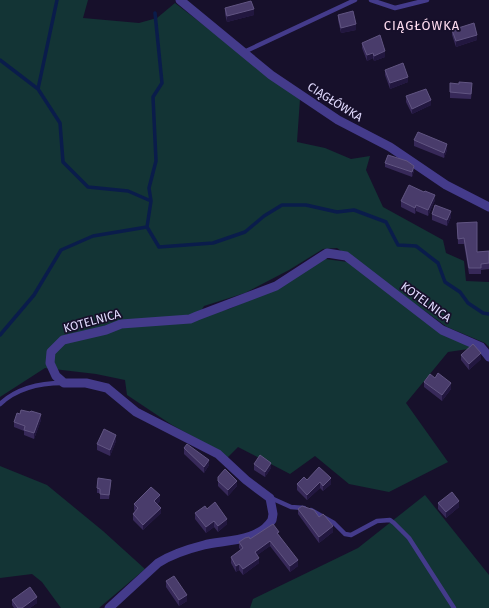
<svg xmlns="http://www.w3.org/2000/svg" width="489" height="608" viewBox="0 0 489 608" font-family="'Fira Sans',sans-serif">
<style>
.green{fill:#133435}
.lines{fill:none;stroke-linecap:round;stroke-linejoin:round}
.stream{stroke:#0a1c4b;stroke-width:3.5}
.service{stroke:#443b8b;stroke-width:4.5}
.minor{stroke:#443b8b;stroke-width:9}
.wall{fill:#372959}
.shaded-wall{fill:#22173f}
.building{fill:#493c6b;stroke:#615582}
.labels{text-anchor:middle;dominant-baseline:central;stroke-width:3.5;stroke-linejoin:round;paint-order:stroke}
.street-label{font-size:12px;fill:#e2dbff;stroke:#17102b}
.neighbourhood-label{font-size:13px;letter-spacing:1px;fill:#ffddf0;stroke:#17102b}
</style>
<rect width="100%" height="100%" fill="#17102b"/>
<path class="green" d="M0 0H88L83 18 139 23 157 18 175 3 300 99 297 142 325 148 351 159 370 156 366 170 383 207 443 240 446 253 464 261 466 281 489 282V347L485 343 447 327 337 248 323 249 289 270 245 293 204 306 198 316 229 309 277 288 325 259 348 262 475 348 448 352 406 403 448 462 389 492 349 484 315 456 290 474 238 447 227 458 214 448 172 425 127 395 125 380 96 374 45 368 0 397Z
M0 466 47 485 103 531 145 569 99 608H61L42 582 32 574 0 578Z
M425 495 489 575V608H250L253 599 358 548Z"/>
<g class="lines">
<path class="stream" d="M0 60 38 89 60 123 63 162 88 187 128 191 151 201 147 227 159 247 213 243 245 232 264 216 282 205H306L337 212 354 210 386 222 398 245 416 246 438 263 445 282 460 292 468 303 483 313 489 314
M38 89 57 0
M151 201 149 188 156 161 153 97 162 83 155 13
M0 335 34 295 61 250 93 236 147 227"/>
<path class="service" d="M371 0 395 8 427 0
M244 52 355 0
M0 404C17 388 39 383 63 383
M271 498 291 507 304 508
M311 510 334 523 345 534 351 535 377 521 390 520 394 523 409 538 454 608"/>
<path class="minor" d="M180 0 271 75 338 120 390 147 446 185 489 207
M109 608 158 563C172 554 188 549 204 545 224 540 259 542 272 520L273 514 270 498 246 480 218 454 136 412 107 388 86 383H64L56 376 50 363 51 352 63 340 106 330 121 324 190 319 197 316 276 286 327 253 346 256 442 330 481 347 489 357"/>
</g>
<path class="wall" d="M225 8 254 15 227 22 225 14Z
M338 15 356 30 341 33 338 20Z
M452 30 477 40 456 47 452 35Z
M362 43 385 57 374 61 373 58 367 61 362 48Z
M385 70 408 82 390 89 385 75Z
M450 83 472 89 471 99 450 98Z
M406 96 431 105 412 114 406 102Z
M414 140 447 150 444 158 414 146Z
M385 163 414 171 412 177 385 167Z
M424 192 435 200 428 216 416 211 415 214 401 207V201Z
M432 214 451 217 447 226 432 220Z
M457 223 477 252 489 251V269L481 270V274H469L464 244H458Z
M461 355 481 359 469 370 461 360Z
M424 382 451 389 442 401 424 387Z
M41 420 34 439 24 435V431L14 427V422Z
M116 441 110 456 97 450V444Z
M184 448 209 465 204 473 184 454Z
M254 464 271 468 265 477 254 470Z
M218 477 237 486 228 496 218 486Z
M307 480 331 484 323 491 320 488 307 500 297 490V484Z
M111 484 109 499H100V493H97V488Z
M160 501 157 504 161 513 143 530 133 520V514L135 511 134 510V504Z
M438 503 459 507 446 518 438 509Z
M207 509 227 524 218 532 214 527 206 533 195 519V513Z
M298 509 319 517 333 532 319 543 298 514Z
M279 535 298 566 290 572 270 546 257 555 259 563 243 575 239 570 236 572 231 563V557L241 550 239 548V542L250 539Z
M166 581 187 601 179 606 166 587Z
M12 600 37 603 30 608H14L12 605Z"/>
<path class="shaded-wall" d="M254 9V15L227 22V16Z
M356 24V30L341 33V28Z
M477 35V40L456 47V41Z
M385 51V57L374 61V56Z
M373 53V58L367 61V55Z
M408 77V82L390 89V83Z
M431 100V105L412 114V109Z
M447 144V150L444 158V153Z
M414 166V171L412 177V172Z
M435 195V200L428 216V210Z
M416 205V211L415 214V208Z
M451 211V217L447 226V220Z
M481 353V359L469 370V364Z
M451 383V389L442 401V395Z
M41 414V420L34 439V433Z
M116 435V441L110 456V450Z
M209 460V465L204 473V467Z
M271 463V468L265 477V472Z
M331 478V484L323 491V486Z
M237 481V486L228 496V490Z
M320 482V488L307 500V495Z
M160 495V501L154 507V501Z
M459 501V507L446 518V512Z
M161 508V513L143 530V525Z
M227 519V524L218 532V526Z
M214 521V527L206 533V527Z
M333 526V532L319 543V537Z
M270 541V546L255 557V552Z
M259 558V563L243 575V569Z
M298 560V566L290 572V566Z
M239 564V570L236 572V566Z
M187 595V601L179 606V600Z
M37 597V603L30 608H22Z"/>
<path class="building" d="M251 1 254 9 227 16 225 8Z
M353 11 356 24 341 28 338 15Z
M474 23 477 35 456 41 452 30Z
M380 35 385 51 374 56 373 53 367 55 362 43Z
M403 63 408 77 390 83 385 70Z
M459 82 472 83 471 94 450 92V83L459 84Z
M426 89 431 100 412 109 406 96Z
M418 132 447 144 444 153 414 140Z
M388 155 407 161 414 166 412 172 385 163Z
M409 185 424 192 425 191 435 195 428 210 416 205 415 208 401 201Z
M435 205 451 211 447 220 432 214Z
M477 222V252L489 251V263L481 264V268H469L464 238 458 239 457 223Z
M473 344 481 353 469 364 461 355Z
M438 373 451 383 442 395 424 382 430 374 435 378Z
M21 410 30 412 31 411 41 414 34 433 24 430 25 426 14 422 17 413 20 414Z
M104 429 116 435 110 450 97 444Z
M187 444 209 460 204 467 184 448Z
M260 455 271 463 265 472 254 464Z
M319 467 331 478 323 486 320 482 307 495 297 484 304 477 307 480Z
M225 469 237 481 228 490 218 481V477Z
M98 478 111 480 109 495 100 494V489L97 488Z
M151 487 160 495 154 501 161 508 143 525 133 514 138 508 134 504Z
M452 492 459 501 446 512 438 503Z
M215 502 227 519 218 526 214 521 206 527 195 513 205 506 207 509Z
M302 506 314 510 319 517 323 514 325 516 333 526 319 537 298 509Z
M273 524 279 532 277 533 298 560 290 566 270 541 255 552 259 558 243 569 239 564 236 566 231 557 243 548 239 542 245 538 249 537 250 539Z
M174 576 187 595 179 600 166 581Z
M30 587 37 597 22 608H18L12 600Z"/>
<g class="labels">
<g class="street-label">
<text transform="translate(335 102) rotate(32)">CIĄGŁÓWKA</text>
<text transform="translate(426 302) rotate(36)">KOTELNICA</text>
<text transform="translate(92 321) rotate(-15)">KOTELNICA</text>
</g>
<g class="neighbourhood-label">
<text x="422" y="25">CIĄGŁÓWKA</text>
</g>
</g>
</svg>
